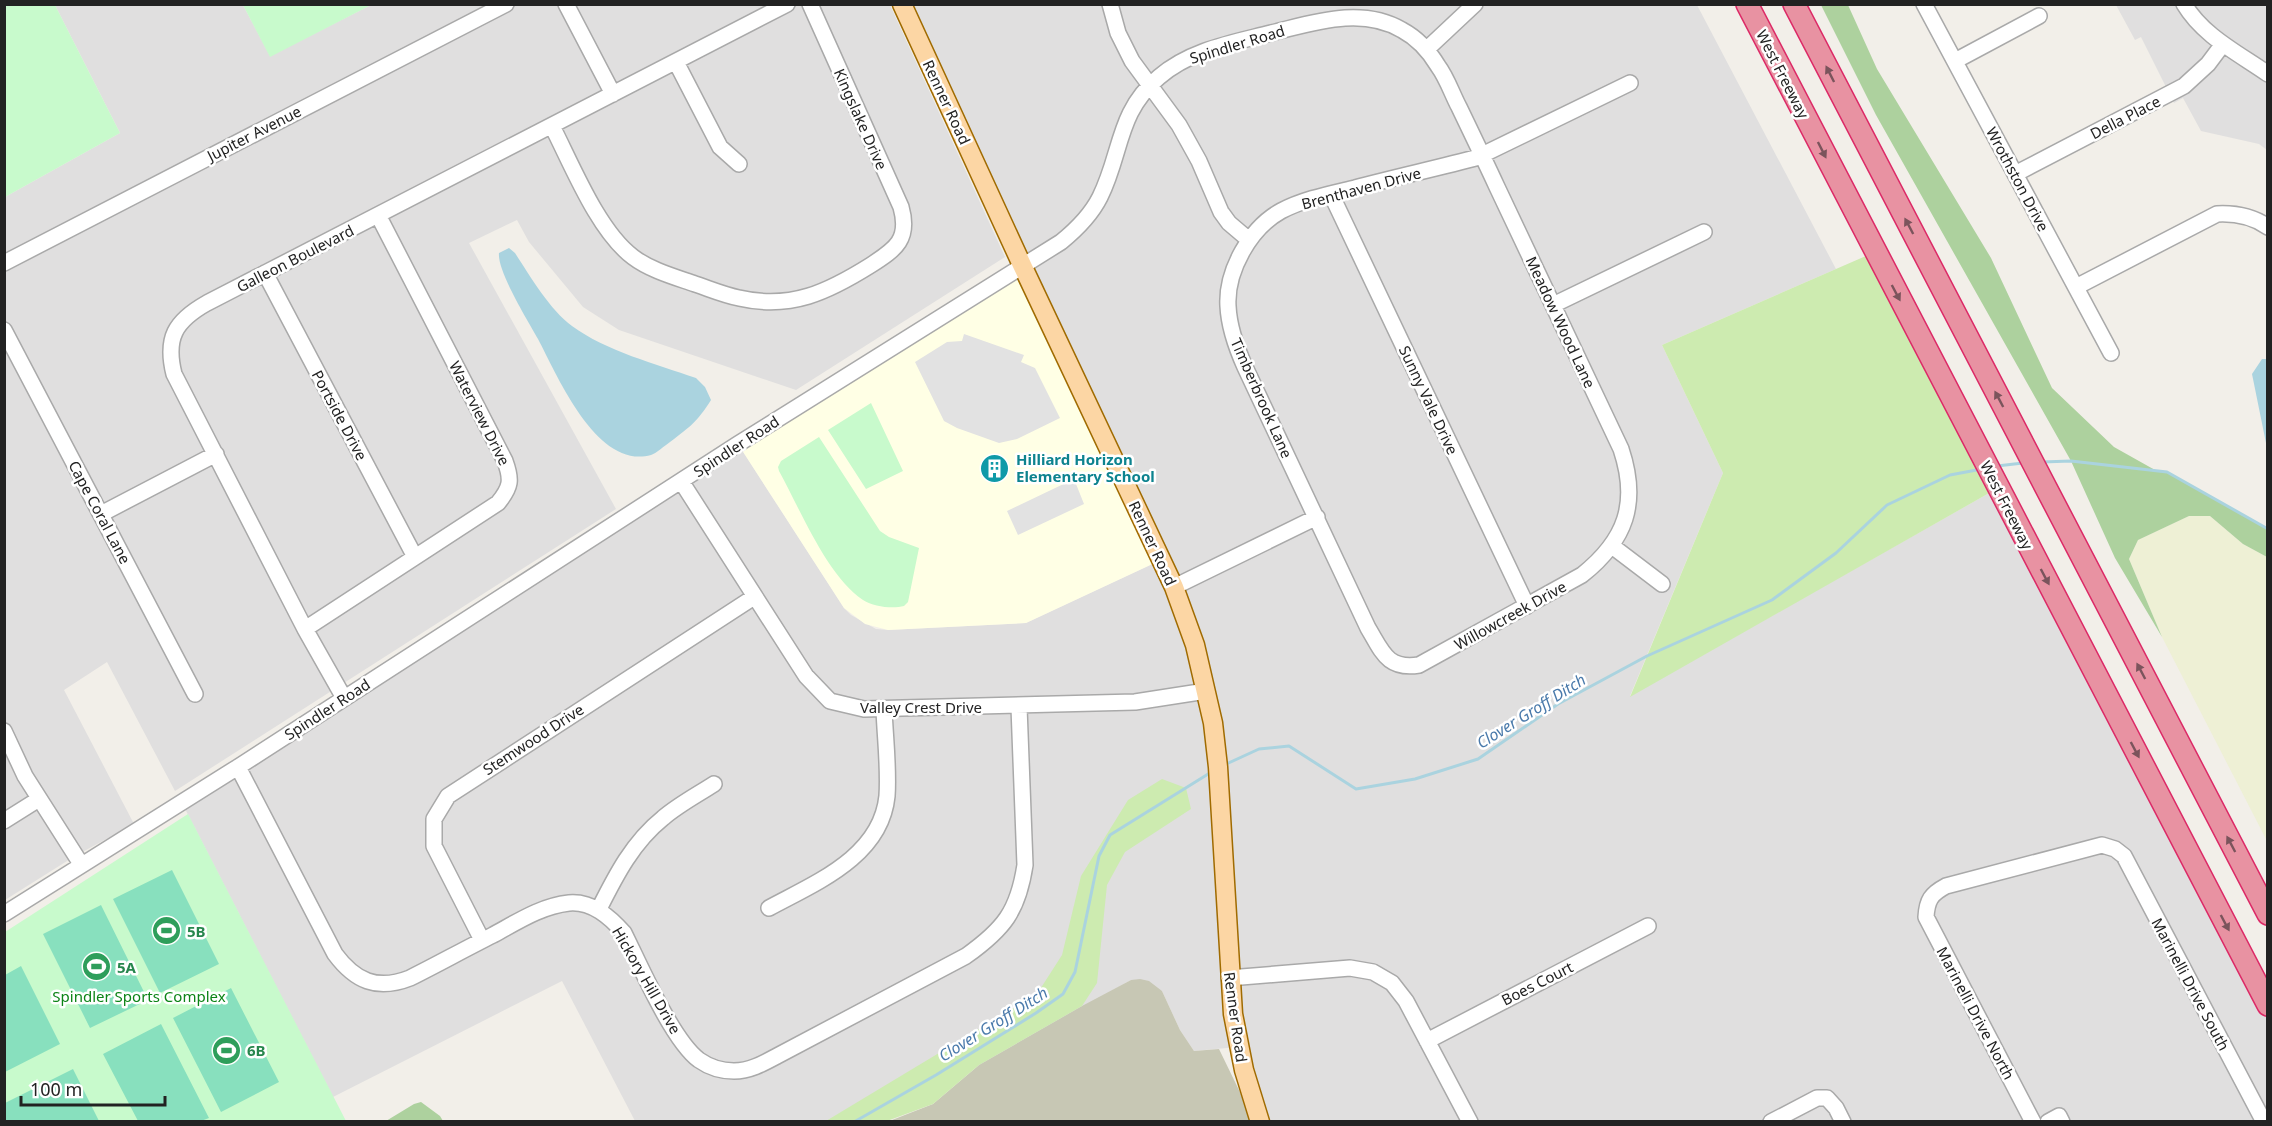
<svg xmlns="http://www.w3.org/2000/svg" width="2272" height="1126" viewBox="0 0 2272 1126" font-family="'Noto Sans',sans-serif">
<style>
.residential{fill:#e0dfdf}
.education{fill:#ffffe5}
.construction{fill:#c7c7b4}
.farmland{fill:#eef0d5}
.grass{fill:#cdebb0}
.forest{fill:#add19e}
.park{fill:#c8facc}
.pitch{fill:#88e0be}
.parking{fill:#e2e2e2}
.water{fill:#aad3df}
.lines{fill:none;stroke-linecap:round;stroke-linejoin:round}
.stream{stroke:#aad3df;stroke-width:3}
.minor-casing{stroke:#a9a9a9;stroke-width:18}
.major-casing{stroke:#a06b00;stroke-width:21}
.highway-casing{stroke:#dc2a67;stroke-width:24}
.minor{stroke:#fff;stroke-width:15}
.major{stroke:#fcd6a4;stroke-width:18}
.highway{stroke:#e892a2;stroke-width:21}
.oneway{fill:#7b545c}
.labels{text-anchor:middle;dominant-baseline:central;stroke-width:5;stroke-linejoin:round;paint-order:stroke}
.street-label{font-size:15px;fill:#222;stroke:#fff}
.culture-label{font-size:15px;font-weight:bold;fill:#0d838f;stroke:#fff;text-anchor:start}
.leisure-label{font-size:15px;font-weight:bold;fill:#27864d;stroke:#fff;text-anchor:start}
.park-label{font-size:15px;fill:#0c8416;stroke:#fff}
.water-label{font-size:16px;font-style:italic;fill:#4a7aab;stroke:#fff}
</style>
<rect width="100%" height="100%" fill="#f2efe9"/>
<path class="residential" d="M55 5H243L270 56 371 5H890L1005 257 796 390 619 330 583 307 529 242 517 220 469 243 616 509 175 791 107 662 64 690 134 824 75 856 5 900V197L120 133Z
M902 5H1697L1836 269 1662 345 1723 473 1630 696 1998 488 2267 1013V1121H1260L1238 1047 1194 1051 1180 1030 1162 991 1131 980 880 1121H635L562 981 333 1097 181 801 738 444 844 608 851 615 876 629 888 630 1026 623 1161 560Z
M2116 5H2267V150L2259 144 2201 131 2183 98 2174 103 2141 37 2135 40Z"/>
<path class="education" d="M1022 265 1161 560 1026 623 888 630 865 624 844 608 738 444Z"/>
<path class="construction" d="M1140 979 1149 981 1162 991 1180 1030 1194 1051 1219 1049 1254 1121 887 1122 933 1104 979 1065 1082 1006 1131 980Z"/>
<path class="farmland" d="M2189 516H2210L2243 544 2267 557V841L2162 637 2129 559 2138 540Z"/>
<path class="grass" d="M1875 252 1998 488 1630 697 1723 473 1662 345Z
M1162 779 1186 788 1191 809 1125 852 1107 885 1097 983 1082 1006 979 1065 933 1104 887 1121H826L1037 994 1062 955 1081 876 1128 800Z"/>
<path class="forest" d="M1821 5H1848L1877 69 1991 258 2052 388 2114 447 2155 470 2167 472 2267 529V557L2243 544 2210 516H2189L2138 540 2129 559 2162 637 2115 558 2071 461 1876 115Z
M421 1102 440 1116 443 1121H386L414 1104Z"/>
<path class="park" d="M5 4 55 5 120 133 5 197Z
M243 5H371L270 57Z
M871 403 903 471 866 489 828 430Z
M819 437 880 531 889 537 919 548 908 602 904 606C893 609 874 607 863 600 827 576 800 509 779 471L778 467 781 461Z
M188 814 346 1121 5 1122V932Z"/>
<path class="pitch" d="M172 870 219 964 160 993 113 899Z
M101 905 148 1000 90 1028 43 934Z
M21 966 60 1044 5 1072V975Z
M231 988 279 1082 221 1112 173 1018Z
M161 1024 209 1118 201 1121H138L103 1054Z
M73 1069 99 1121H5V1103Z"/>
<path class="parking" d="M964 334 1024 355 1021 362 1035 368 1060 418 1017 439 999 443 957 428 944 421 915 362 947 342 962 341Z
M1074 479 1084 504 1018 535 1007 511Z"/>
<path class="water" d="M509 248 515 253C530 276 550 310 572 326 606 351 656 364 696 378L705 387 711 400C697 422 691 426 670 442 664 446 657 453 651 455 597 470 558 377 538 339 528 321 497 271 499 253Z
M2262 359H2267V448L2252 374Z"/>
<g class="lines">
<path class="stream" d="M2042 462 2071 461 2167 472 2268 529
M1997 466 2023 463
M1224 765 1259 749 1289 746 1356 789 1415 779 1478 759 1558 704 1647 656 1772 600 1836 553 1887 505 1950 475 1982 469
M854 1122 936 1075 1036 1013 1063 994 1075 972 1099 856 1110 835 1213 771"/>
<defs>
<path id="minor" d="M566 4 613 94
M1110 4 1118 33 1132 61 1179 125 1199 161 1221 212 1229 223 1249 240
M1924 4 2111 353
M2184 4C2203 36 2238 53 2268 74
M1427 49 1475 4
M1955 61 2039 16
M676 62 720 147 739 164
M552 126C572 165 598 231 633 257 650 270 675 277 695 284 710 289 724 295 739 298 791 310 828 292 871 265 896 249 910 239 901 207L810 4
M2015 174 2184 86 2208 64 2223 44
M1331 194 1527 606
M4 263 506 4
M265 273 415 557
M2076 287 2217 214C2236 213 2252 216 2268 227
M1553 305 1704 232
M4 330 195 694
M681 481 806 676 830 701 864 709 1135 702 1206 691
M101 514 216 454
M1612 546 1662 584
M1174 587 1317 517
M305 629 498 503C511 487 512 480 505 461L378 215
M344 698 305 629 174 374C165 338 175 321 207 303L787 4
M4 731 25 776 81 864
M238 767 335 954C355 981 377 991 410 978 438 964 465 949 493 935 517 922 541 906 569 903 592 901 610 917 624 933 640 965 672 1040 699 1060 709 1067 722 1071 734 1071 750 1071 764 1063 777 1056L966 956C1004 929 1018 911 1025 865L1019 707
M4 821 39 799
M769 908C815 883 881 857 887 796 889 768 885 737 884 709
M599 909C616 875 633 842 663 818 678 805 697 795 714 784
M4 914 238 767 738 444 1061 242C1077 229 1091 215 1100 197 1122 153 1117 112 1159 77 1190 50 1232 43 1271 33 1313 23 1361 6 1402 30 1417 38 1429 51 1438 66 1447 78 1452 94 1459 107 1472 134 1485 161 1497 187 1539 275 1580 362 1621 449 1639 503 1626 540 1582 575L1419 665C1387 670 1382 651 1368 628L1245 367C1236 347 1229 328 1228 306 1226 271 1250 228 1281 211 1304 199 1330 194 1355 188 1396 177 1438 168 1479 157L1482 155 1630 83
M482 940 434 846V819L448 796 754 597
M1229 978 1350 968 1373 972 1392 983 1406 1001 1470 1122
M1427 1041 1648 926
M1771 1122 1817 1098H1827L1836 1108 1843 1122
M2033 1122 1926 917C1927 900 1931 894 1946 886L2102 845 2115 849 2124 856 2264 1122
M2048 1122 2059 1116 2062 1122"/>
<path id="major" d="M902 4 1022 265 1174 587 1195 645 1213 723 1218 767 1233 1014 1244 1070 1260 1122"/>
<path id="highway" d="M1747 4 2268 1005
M1794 4 2268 914"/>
</defs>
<use href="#minor" class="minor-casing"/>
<use href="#major" class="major-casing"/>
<use href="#highway" class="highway-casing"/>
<use href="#minor" class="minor"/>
<use href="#major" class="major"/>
<use href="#highway" class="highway"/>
</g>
<defs><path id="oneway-solid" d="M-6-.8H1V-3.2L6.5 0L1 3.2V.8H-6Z" transform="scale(1.5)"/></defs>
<g class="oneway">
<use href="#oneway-solid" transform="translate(1830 74) rotate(-117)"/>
<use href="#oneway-solid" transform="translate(1822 150) rotate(63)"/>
<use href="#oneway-solid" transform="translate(1909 226) rotate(-118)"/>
<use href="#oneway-solid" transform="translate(1896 293) rotate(62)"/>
<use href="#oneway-solid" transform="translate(1999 399) rotate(-118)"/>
<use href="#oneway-solid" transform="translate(2045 577) rotate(62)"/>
<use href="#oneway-solid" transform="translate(2141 671) rotate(-118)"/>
<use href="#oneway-solid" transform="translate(2135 750) rotate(62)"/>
<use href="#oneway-solid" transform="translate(2231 844) rotate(-118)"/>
<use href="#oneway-solid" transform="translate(2225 923) rotate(62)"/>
</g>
<defs>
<symbol id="building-disc" viewBox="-11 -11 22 22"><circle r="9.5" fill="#0f9aa8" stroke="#fff"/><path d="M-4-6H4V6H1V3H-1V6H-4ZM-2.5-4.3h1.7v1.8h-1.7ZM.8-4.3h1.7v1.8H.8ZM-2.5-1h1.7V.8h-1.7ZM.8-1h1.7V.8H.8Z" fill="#fff"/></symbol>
<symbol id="stadium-disc" viewBox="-11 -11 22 22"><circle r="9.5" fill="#2e9e5b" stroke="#fff"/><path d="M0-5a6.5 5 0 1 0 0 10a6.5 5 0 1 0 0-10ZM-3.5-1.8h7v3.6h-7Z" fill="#fff"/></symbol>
</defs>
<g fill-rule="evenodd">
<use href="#building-disc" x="978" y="452" width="33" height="33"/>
<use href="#stadium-disc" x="150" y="914" width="33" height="33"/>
<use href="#stadium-disc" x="80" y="950" width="33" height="33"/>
<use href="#stadium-disc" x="210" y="1034" width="33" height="33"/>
</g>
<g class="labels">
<g class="street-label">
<text transform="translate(1237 44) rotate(-17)">Spindler Road</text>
<text transform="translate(1783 74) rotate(63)">West Freeway</text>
<text transform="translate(947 102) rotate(65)">Renner Road</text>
<text transform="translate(2125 117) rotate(-27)">Della Place</text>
<text transform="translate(861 119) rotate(66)">Kingslake Drive</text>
<text transform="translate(254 133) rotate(-27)">Jupiter Avenue</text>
<text transform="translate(2018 179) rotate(62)">Wrothston Drive</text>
<text transform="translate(1361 188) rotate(-15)">Brenthaven Drive</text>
<text transform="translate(295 258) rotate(-27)">Galleon Boulevard</text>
<text transform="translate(1561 322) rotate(65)">Meadow Wood Lane</text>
<text transform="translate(1262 398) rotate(66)">Timberbrook Lane</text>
<text transform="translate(1429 400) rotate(65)">Sunny Vale Drive</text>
<text transform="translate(480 413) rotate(63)">Waterview Drive</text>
<text transform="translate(340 415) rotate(62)">Portside Drive</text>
<text transform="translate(736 446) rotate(-33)">Spindler Road</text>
<text transform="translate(2007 505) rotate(63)">West Freeway</text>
<text transform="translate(100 512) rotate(62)">Cape Coral Lane</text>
<text transform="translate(1153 543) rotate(65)">Renner Road</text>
<text transform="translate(1510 615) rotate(-29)">Willowcreek Drive</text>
<text x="921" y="707">Valley Crest Drive</text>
<text transform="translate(327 709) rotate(-33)">Spindler Road</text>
<text transform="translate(533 739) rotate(-33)">Stemwood Drive</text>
<text transform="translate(647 980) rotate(60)">Hickory Hill Drive</text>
<text transform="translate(1537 983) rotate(-27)">Boes Court</text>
<text transform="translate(2191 984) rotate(62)">Marinelli Drive South</text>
<text transform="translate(1976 1013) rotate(62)">Marinelli Drive North</text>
<text transform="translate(1236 1017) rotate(82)">Renner Road</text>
</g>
<g class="culture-label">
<text x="1016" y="459">Hilliard Horizon<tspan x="1016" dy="17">Elementary School</tspan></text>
</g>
<g class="leisure-label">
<text x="187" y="931">5B</text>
<text x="117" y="967">5A</text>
<text x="247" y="1050">6B</text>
</g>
<g class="park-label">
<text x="139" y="996">Spindler Sports Complex</text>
</g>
<g class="water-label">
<text transform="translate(1531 711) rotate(-32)">Clover Groff Ditch</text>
<text transform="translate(993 1024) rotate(-32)">Clover Groff Ditch</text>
</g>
</g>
<rect width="2272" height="1126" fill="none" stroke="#222222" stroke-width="12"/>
<path d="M21 1096v9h144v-9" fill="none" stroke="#222222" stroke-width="3"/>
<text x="30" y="1096" font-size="18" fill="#222222" stroke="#ffffff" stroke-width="4.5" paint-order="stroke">100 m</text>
</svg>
